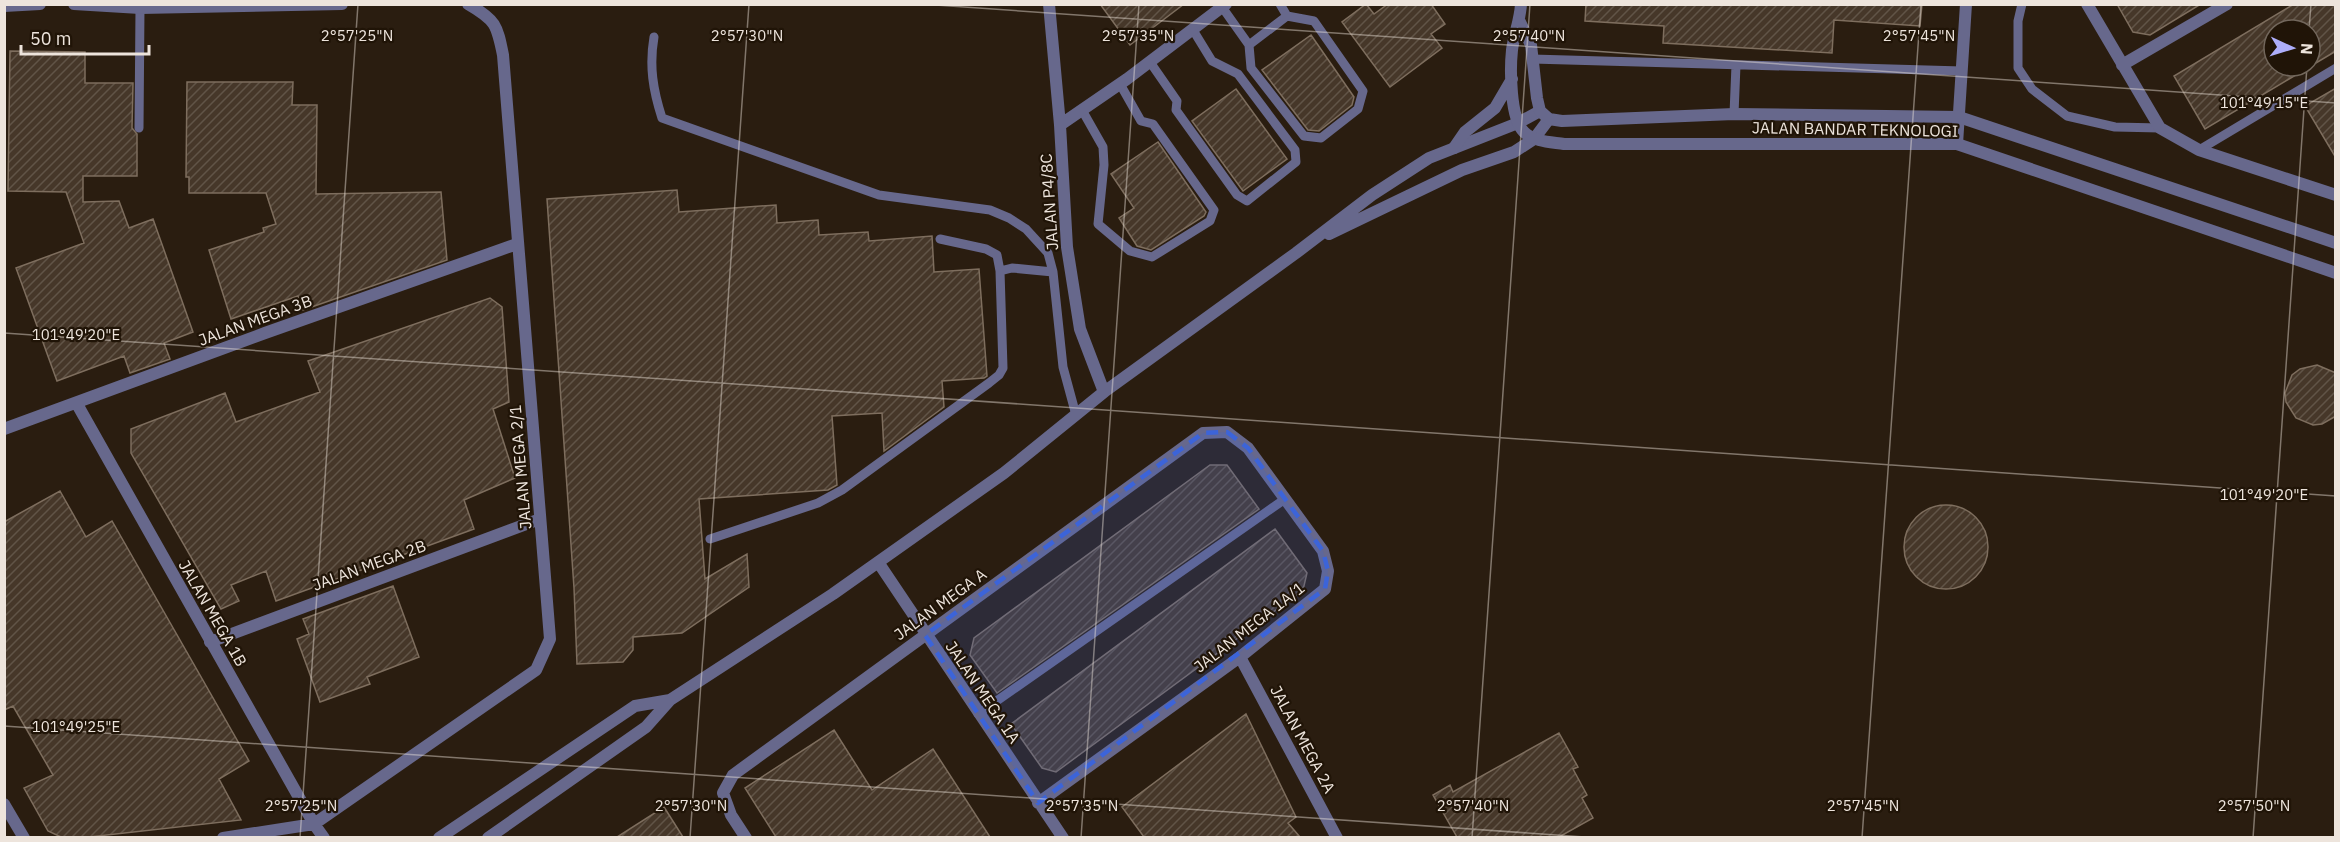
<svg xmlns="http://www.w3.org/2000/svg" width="2340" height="842" viewBox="0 0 2340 842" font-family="'IBM Plex Sans',sans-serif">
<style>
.building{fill:url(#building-hatch);stroke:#7e6e5e;stroke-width:1.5;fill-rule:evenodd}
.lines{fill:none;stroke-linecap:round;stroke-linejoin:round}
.service{stroke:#67688c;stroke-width:9}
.minor{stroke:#67688c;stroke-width:12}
.tertiary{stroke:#67688c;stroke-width:12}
.marked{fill:#3c64d9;fill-opacity:0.2;stroke:#3c64d9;stroke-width:4.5;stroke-dasharray:12 8;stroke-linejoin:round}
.ticks{fill:none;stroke:#ede4dc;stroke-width:1.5;stroke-opacity:0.45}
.labels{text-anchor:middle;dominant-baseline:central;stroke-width:4.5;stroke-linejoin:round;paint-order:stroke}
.street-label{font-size:16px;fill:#ede4dc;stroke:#201407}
.ticks-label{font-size:15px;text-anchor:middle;fill:#ede4dc;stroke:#201407;stroke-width:4.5;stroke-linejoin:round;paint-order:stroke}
</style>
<defs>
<pattern id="building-hatch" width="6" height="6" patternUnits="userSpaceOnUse" patternTransform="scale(1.5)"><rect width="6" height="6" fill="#463729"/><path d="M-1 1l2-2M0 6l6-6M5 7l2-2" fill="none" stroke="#615447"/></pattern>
</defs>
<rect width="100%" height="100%" fill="#2a1d10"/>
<path class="building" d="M1100 4H1184L1130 45Z
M1366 4 1374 14 1388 4H1431L1445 24 1431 34 1442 48 1390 87 1342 22Z
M1586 4H1922L1920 26 1834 20 1832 53 1663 43 1664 26 1585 21Z
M2117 4H2201L2150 35 2133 32Z
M2294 4H2336V51L2205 129 2174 76ZM2274 30H2310V66H2274Z
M1311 35 1354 97 1352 105 1319 131 1308 130 1262 70Z
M10 51 85 52V83H133L132 128 137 134V176H83V202L119 201 129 228 153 219 193 332 164 343 170 359 130 373 124 356 57 381 16 268 84 243 66 192 8 191Z
M187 82H293L292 105H317L316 194 441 192 447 260 303 310 298 296 231 319 209 250 264 232 263 228 276 224 266 193H189V177H186Z
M2336 88V158L2305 106Z
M1236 89 1287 159 1243 191 1192 121Z
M1158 142 1206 212 1204 216 1151 250 1137 246 1119 218 1134 208 1111 174Z
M677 190 679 212 776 205 777 223 818 220 819 235 868 232 869 241 932 236 934 272 979 269 987 376 984 378 942 381 944 407 884 451 882 413 832 416 837 485 828 490 699 499 705 579 747 554 749 587 682 633 633 637V650L623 662 577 664 574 588 547 199Z
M490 298 502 307 509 402 493 409 515 478 464 500 474 529 276 601 266 571 231 585 239 601 221 609 131 453V429L225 393 236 422 320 392 308 361Z
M2317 365 2336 373V416L2322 424 2313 425 2296 418 2286 402 2285 393 2292 375 2300 369Z
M1210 465H1227L1259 509 997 693 970 655 974 638Z
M60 491 86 537 112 521 249 761 219 779 241 820 89 837H61L48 831 24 788 53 775 13 706 4 710V522Z
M1904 547a42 42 0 1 1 84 0a42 42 0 1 1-84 0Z
M1275 529 1307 573 1303 590 1056 772 1042 768 1011 724Z
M393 586 419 657 367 677 370 684 320 702 297 639 309 634 303 619Z
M1246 714 1296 817 1288 823 1300 837H1144L1122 807Z
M834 730 872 790 933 749 990 837H776L745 788Z
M1559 733 1578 767 1573 769 1587 795 1582 798 1593 818 1559 837H1457L1433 795 1450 785 1453 792Z
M664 807 683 837H617Z"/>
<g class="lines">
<path class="service" d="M1280 4 1287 16
M2022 4 2018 21V68L2032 89 2067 116 2115 127 2160 128
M1222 7 1249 45
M1287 16 1314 21 1363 91 1358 109 1321 138 1304 136 1251 68 1249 45Z
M654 37C649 66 653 90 662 118L879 195 990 210 1009 218 1026 229 1048 253 1053 272 1063 367 1076 415
M1532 59 1962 71
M1150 62 1177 101 1176 110 1237 195 1247 201 1296 162 1295 150 1238 74 1212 61 1193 30
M1082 110 1103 147 1104 165 1098 224 1130 251 1152 257 1210 221 1214 210 1153 124 1141 121 1120 84
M1734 114 1736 65
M139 128 140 8
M2199 150 2336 68
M940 239 986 249 997 255 1000 271
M710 539 818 503 842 490 989 383 999 375 1003 368 1000 271 1012 268 1053 272
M978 714 1285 499"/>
<path class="minor" d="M74 4 140 8 342 4
M1049 4 1060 125 1067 247 1080 329 1104 392
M2087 4 2160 128 2199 150 2336 195
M4 6 40 4
M2122 65 2227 4
M1060 125 1127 79 1226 4
M1957 144 1966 4
M1329 234 1462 170 1514 152 1534 139 1549 119
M77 404 314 824 324 838
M4 429 265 333 517 244
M878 562 1063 838
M210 642 540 519
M1240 657 1337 838
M4 804 24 838
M223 838 314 824 536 670 550 639 503 55C497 25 496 20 468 4
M439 838 635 706 670 700
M488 838 646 727 670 700 833 594 1004 473 1104 392 1296 253 1372 195 1429 158 1518 123 1540 111
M746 838 731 815 723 793 733 775 1203 433 1227 432 1248 448 1323 551 1328 571 1325 589 1240 657 1038 803"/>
<path class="tertiary" d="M1521 4C1520 21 1514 34 1512 50 1510 69 1510 119 1524 132 1534 142 1552 142 1564 144H1957L2336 273
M1520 22 1531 45 1537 98 1540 111 1549 119 1562 121 1734 114 1959 117 2336 243
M1454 148 1465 132 1495 108 1512 79"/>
</g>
<path class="marked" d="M1227 432 1248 448 1323 551 1328 571 1325 589 1038 803 925 635 1203 433Z"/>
<path class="ticks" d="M921 4 2336 103M2309 30 2311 4M4 333 2336 496M4 726 1599 838M300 838 358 4M690 838 749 4M1081 838 1139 4M1472 838 1530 4M1862 838 1921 4M2253 838 2307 66"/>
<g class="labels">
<g class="street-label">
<text transform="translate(1855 129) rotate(1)">JALAN BANDAR TEKNOLOGI</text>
<text transform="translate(1049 202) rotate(-94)">JALAN P4/8C</text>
<text transform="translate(255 320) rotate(-20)">JALAN MEGA 3B</text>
<text transform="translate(520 467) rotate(-95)">JALAN MEGA 2/1</text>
<text transform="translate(369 565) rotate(-20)">JALAN MEGA 2B</text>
<text transform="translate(940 604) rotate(-36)">JALAN MEGA A</text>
<text transform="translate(213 613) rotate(60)">JALAN MEGA 1B</text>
<text transform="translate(1249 627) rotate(-38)">JALAN MEGA 1A/1</text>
<text transform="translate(983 692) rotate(56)">JALAN MEGA 1A</text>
<text transform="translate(1303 739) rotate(62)">JALAN MEGA 2A</text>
</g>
</g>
<g class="ticks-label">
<text x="357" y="41">2°57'25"N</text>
<text x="747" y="41">2°57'30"N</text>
<text x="1138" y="41">2°57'35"N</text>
<text x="1529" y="41">2°57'40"N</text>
<text x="1919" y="41">2°57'45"N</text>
<text x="2264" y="108">101°49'15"E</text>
<text x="76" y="340">101°49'20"E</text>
<text x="2264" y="500">101°49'20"E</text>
<text x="76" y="732">101°49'25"E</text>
<text x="301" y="811">2°57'25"N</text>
<text x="691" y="811">2°57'30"N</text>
<text x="1082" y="811">2°57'35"N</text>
<text x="1473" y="811">2°57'40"N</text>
<text x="1863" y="811">2°57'45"N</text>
<text x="2254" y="811">2°57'50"N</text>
</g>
<rect width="2340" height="842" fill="none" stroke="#ede4dc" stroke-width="12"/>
<g transform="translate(2292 48) rotate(94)"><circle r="28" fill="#201407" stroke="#72675c" stroke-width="1.5"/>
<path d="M0-4.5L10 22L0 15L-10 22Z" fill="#aeaefa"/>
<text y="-9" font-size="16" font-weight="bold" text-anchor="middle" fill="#ede4dc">N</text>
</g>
<path d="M21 45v9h128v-9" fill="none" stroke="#ede4dc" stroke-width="3"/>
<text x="30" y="45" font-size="18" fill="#ede4dc" stroke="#201407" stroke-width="4.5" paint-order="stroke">50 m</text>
</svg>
